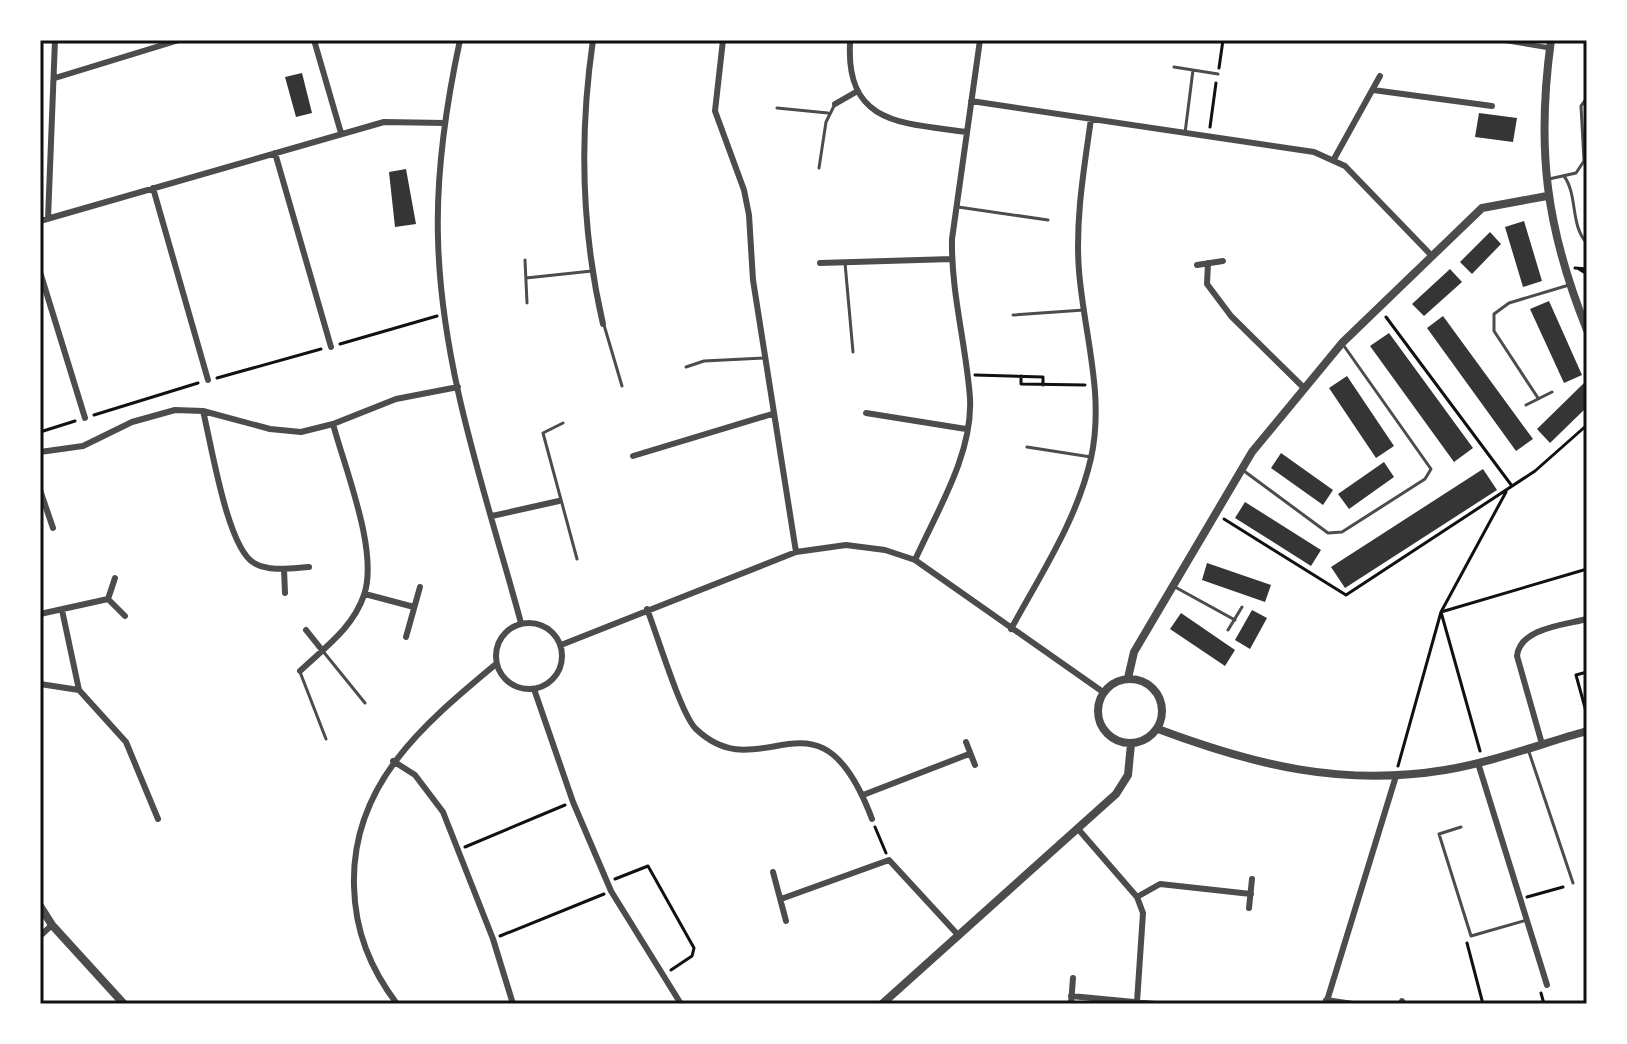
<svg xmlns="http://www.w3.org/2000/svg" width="1627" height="1044" viewBox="0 0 1627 1044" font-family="Signika,sans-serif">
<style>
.building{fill:#353535}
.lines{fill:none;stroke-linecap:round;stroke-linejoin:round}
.path{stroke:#111;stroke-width:3}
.service{stroke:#4c4c4c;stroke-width:3}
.pedestrian{stroke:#4c4c4c;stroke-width:5}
.minor{stroke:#4c4c4c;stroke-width:6}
.tertiary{stroke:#4c4c4c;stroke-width:8}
.neatline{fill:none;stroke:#111;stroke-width:3}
</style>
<rect width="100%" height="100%" fill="#fff"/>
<path class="building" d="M302 73 312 113 296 117 285 77Z
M1479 113 1517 118 1513 142 1475 137Z
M406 169 416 224 395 227 389 172Z
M1524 221 1542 281 1523 287 1505 227Z
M1490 232 1501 244 1472 274 1460 262Z
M1450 269 1462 282 1424 316 1412 304Z
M1549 301 1582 375 1564 383 1530 309Z
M1443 316 1533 439 1516 451 1427 328Z
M1389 333 1473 448 1454 462 1370 346Z
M1347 376 1394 446 1376 458 1329 388Z
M1584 383 1587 407 1550 443 1537 429Z
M1281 453 1333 490 1323 505 1271 468Z
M1384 462 1394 477 1349 509 1338 494Z
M1483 469 1497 490 1345 588 1331 567Z
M1245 502 1321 550 1311 566 1235 518Z
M1207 563 1271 585 1265 602 1202 580Z
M1252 610 1267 618 1250 649 1235 640Z
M1181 613 1235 650 1225 666 1170 629Z"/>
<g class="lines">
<path class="path" d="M1219 68 1223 40
M1210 127 1216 83
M1575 268 1587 269
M1579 269 1587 274
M1386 317 1512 486
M340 344 437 316
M975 375 1043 377V385
M1021 376V384L1085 385
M217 378 321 349
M94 415 198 383
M40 432 75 421
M1224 519 1346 595 1535 471 1587 425
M1587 672 1576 675 1587 715
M1480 751 1441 612 1506 492
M1398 766 1441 612 1587 569
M875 827 886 853
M465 847 565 805
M615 879 648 866 694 948 692 956 671 970
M1527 897 1563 887
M500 936 604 894
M1467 943 1483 1004
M1541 993 1544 1004"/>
<path class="service" d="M1174 67 1218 74
M777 108 828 113
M1185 133 1193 70
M819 168 826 122 834 106
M1564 176C1578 195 1570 226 1587 243
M1549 179 1576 173 1584 161 1581 106 1587 98
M958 207 1048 220
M525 260 527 303
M845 263 853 352
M526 278 592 271
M1013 315 1084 310
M604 325 622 386
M686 367 704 361 764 358
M1538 398 1494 331V314L1509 303 1569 285
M1526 405 1552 392
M563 423 543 433 577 559
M1027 447 1091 457
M1244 471 1328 533 1342 532 1425 479 1431 469 1344 346
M1175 587 1235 620
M1228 630 1242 607
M322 650 365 703
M300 672 326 739
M1529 752 1573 883
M1461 827 1439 834 1471 936 1527 920"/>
<path class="pedestrian" d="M1502 40 1550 48"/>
<path class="minor" d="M314 40 341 133
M460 40C446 105 436 171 438 238 441 370 487 497 521 623
M593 40C579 136 581 229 603 324
M723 40 715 111 744 190 749 215 753 280 796 552
M850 44C846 125 903 123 966 132
M55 78 179 40
M1373 90 1492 106
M971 101 1314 152 1345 166 1432 256
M835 104 856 92
M275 153 331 347
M1334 159 1380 76
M153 188 208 380
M48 219 55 40
M40 221 384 122 445 123
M820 263 952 259
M1208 263 1207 284 1231 316 1303 387
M1197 265 1223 261
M40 272 85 418
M203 411C211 442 227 548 254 563 270 572 292 568 309 567
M866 413 966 429
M40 452 83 446 132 422 175 410 203 411 270 429 301 432 333 424 396 399 458 387
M633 456 772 414
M40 490 53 528
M492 516 559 501
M915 560C937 511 973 454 970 398 966 344 951 293 952 239L980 40
M284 569 285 593
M365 594 414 607
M108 599 115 578
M647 609C657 634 681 715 696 729 763 793 818 675 872 819
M62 610 79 690
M40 614 108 599 125 616
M496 656a33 33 0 1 1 66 0a33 33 0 1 1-66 0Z
M1011 629C1041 574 1077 520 1091 458 1105 395 1084 334 1079 271 1075 220 1084 169 1091 119
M306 630 322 650
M406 637 420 587
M561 645 796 552 846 545 885 550 915 560 1103 692
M300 671C324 648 353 628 364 595 379 552 345 469 333 424
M40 684 79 690 126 742 158 819
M534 689 573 802 611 891 681 1004
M966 742 975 765
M1542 744 1517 656C1520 628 1564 625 1587 619
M393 761 415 775 443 812 493 939 513 1004
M1478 763 1547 985
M863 795 969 754
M1079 830 1137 897 1143 913 1137 1002
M773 872 786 921
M1137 897 1160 884 1251 894
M781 899 889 860 959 936
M1249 908 1252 879
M40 936 52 925
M1071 996 1155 1004
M1326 1000 1353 1004
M397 1004C370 968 355 931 354 886 351 784 424 724 496 664
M1071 1004 1073 978
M1326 1004 1396 776
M1401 1004 1402 1001"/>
<path class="tertiary" d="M1551 40C1536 149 1546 228 1587 330
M1128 678 1134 652 1252 452 1342 343 1482 208 1547 196
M1098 711a32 32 0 1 1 64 0a32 32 0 1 1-64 0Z
M1158 729C1254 765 1342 787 1445 770 1493 762 1540 744 1587 731
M40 906 52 925 124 1004
M882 1004 1116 794 1128 775 1131 744"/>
</g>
<rect width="1627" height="1044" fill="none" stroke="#ffffff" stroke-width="84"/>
<rect x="42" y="42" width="1543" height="960" class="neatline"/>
</svg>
